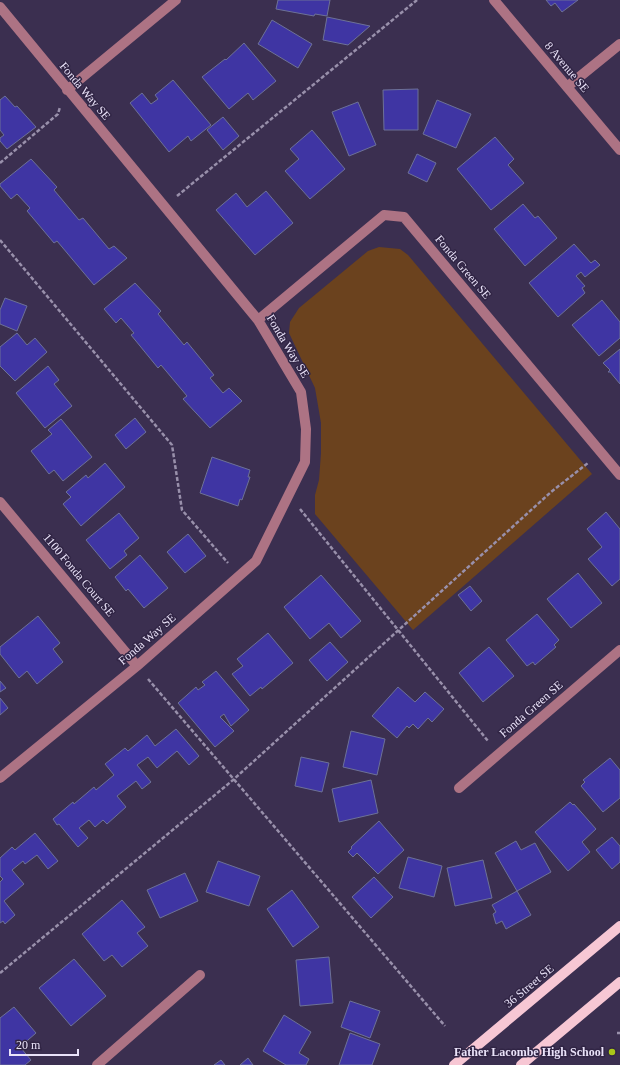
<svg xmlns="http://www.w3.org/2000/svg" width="620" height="1065" viewBox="0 0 620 1065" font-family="Georgia,serif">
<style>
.green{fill:#6b421e}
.building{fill:#3f35a3;stroke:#6d7197}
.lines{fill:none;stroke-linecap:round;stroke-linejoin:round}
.path{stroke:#9990ab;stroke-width:2.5;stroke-dasharray:4 2;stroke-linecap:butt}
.minor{stroke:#ad7384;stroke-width:10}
.major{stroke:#f7c7d4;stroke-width:10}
.poi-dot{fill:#aac719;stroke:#312545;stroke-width:1.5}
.labels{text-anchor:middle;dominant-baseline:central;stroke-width:3;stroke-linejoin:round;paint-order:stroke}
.street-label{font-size:12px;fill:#eae3f9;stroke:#312545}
.poi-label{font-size:12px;font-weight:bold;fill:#eae3f9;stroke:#312545;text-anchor:end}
</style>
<rect width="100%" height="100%" fill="#3b2f50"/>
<path class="green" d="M379 247 400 249 408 255 592 474 413 630 315 514V495L319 480 321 453V423L315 388 289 333 290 322 299 308 368 251Z"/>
<path class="building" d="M278 0H330L327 16 315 14 314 16 276 9Z
M546 0H578L562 12 555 3 551 6Z
M327 17 370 26 348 45 323 40Z
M272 20 312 44 298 68 258 44Z
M244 43 276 81 253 100 248 93 229 109 202 77 225 59 226 60Z
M173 80 211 125 191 141 188 136 169 152 130 103 142 93 151 104 158 99 155 95Z
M418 89V130H384L383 90Z
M5 96 15 107 17 106 36 127 7 149 0 141V138L4 135 0 130V100Z
M437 100 471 114 456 148 423 134Z
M358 102 376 145 349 156 332 112Z
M223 117 239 136 223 150 207 130Z
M312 130 345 169 310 199 285 171 299 159 290 149Z
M495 137 514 159 508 165 524 183 491 210 457 169Z
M417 154 436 163 427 182 408 173Z
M31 159 57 187 54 190 79 220 83 218 109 249 114 246 127 258 94 285 57 241 54 243 27 211 30 208 17 194 11 199 0 186V184Z
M266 191 293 223 255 255 216 210 236 193 247 207Z
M523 204 535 218 538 216 557 238 525 266 494 229Z
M574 244 591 263 595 260 600 265 585 277 581 272 576 276 585 286 582 288 585 293 558 317 529 283Z
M135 283 161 311 158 314 184 345 187 342 214 375 210 378 223 393 229 388 242 401 210 428 183 399 187 396 161 365 158 368 131 335 134 333 121 318 116 323 104 309Z
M5 298 27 306 17 331 0 324V310Z
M602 300 620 322V338L599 356 572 325Z
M17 333 27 345 35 338 47 352 15 381 0 366V347Z
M620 349V384L610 372H608L610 370 603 363Z
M48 366 59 380 54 384 72 406 45 428 16 393Z
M135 418 146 432 126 449 115 435Z
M61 419 92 457 63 481 54 470 49 474 31 451 52 434 48 430Z
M212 457 250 470 248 477H250L242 500 240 499 238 506 200 493Z
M105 463 125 487 81 526 63 504 71 497 66 492 86 475 88 478Z
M606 512 620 529V579L612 586 588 559 602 547 587 529Z
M119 513 139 538 124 551 127 555 110 569 86 540Z
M188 534 206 556 185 573 167 552Z
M140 555 168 588 144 608 128 589 126 591 115 577Z
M578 573 602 603 571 628 547 599Z
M321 575 361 621 341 638 329 623 310 639 284 607Z
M470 586 482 601 471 611 458 595Z
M537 614 559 640 554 645 556 647 535 665 533 662 527 666 506 640Z
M38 616 60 643 53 649 63 662 37 684 27 671 19 678 0 654V647Z
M268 633 293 663 262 689 261 687 250 696 232 674 243 666 237 659Z
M330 642 348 662 327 681 309 660Z
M489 647 514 676 483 702 459 673Z
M216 671 249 710 231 726 224 714 220 717 234 731 215 747 178 703 196 687 198 690 205 685 202 682Z
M0 681 6 688 0 692Z
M398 687 415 702 425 692 444 709 432 722 428 718 418 729 413 724 409 728 407 726 397 738 372 716Z
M0 698 8 708 0 715Z
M176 729 199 756 189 765 177 751 157 768 148 757 137 765 151 782 142 789 136 781 117 796 126 807 107 824 103 820 95 827 89 820 79 828 88 838 78 847 59 824 57 825 53 819 73 802 74 804 94 787 96 790 114 775 105 764 125 748 128 751 147 735 155 746Z
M351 731 385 739 377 775 343 767Z
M301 757 329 763 322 792 295 786Z
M610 758 620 770V798L603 812 581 786 585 782 583 780Z
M371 780 378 813 339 822 332 789Z
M570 802 573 805 574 804 596 829 582 842 590 852 568 871 535 832Z
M379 821 404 850 378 874 357 853 353 857 348 852 352 848 351 847Z
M35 833 58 861 48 869 37 855 25 864 23 861 12 870 24 884 4 901 15 915 5 924 3 921 0 923V882L3 879 0 876V858L12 847 15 850Z
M612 837 620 846V862L612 869 596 850Z
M516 841 521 850 535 843 551 872 517 891 531 915 506 929 502 921 496 924 493 914 496 912 492 905 517 891 495 853Z
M408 857 442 866 434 897 399 888Z
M483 860 492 898 455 906 447 868Z
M218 861 260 876 249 906 206 892Z
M185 873 198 901 160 918 147 890Z
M374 877 393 897 371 918 352 897Z
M292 890 319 927 293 947 267 909Z
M122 900 145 927 137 933 148 946 122 967 112 955 104 961 82 934Z
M329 957 333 1003 300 1006 296 960Z
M74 959 106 996 71 1026 39 988Z
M350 1001 380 1011 370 1038 341 1027Z
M14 1007 36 1033 20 1047 31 1060 25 1065H0V1018Z
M284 1015 311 1032 299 1053 309 1059 306 1065H286L263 1051Z
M350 1033 380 1044 372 1065H339Z
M248 1058 253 1065H240Z
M221 1060 225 1065H214Z"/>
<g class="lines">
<path class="path" d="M0 163 58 114 60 107
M177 196 417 0
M0 240 172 445 182 510 228 563
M300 509 488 741
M148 679 445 1026
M0 973 233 780 551 492 588 463
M617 1033H620"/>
<path class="minor" d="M494 0 620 150
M0 7 258 320 301 392 306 429 305 462 256 561 137 666 0 778
M567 87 620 44
M67 90 176 0
M258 320 384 215 404 217 620 475
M0 502 137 666
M459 788 620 650
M97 1065 200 975"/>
<path class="major" d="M454 1065 620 926
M521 1065 620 982"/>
</g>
<circle class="poi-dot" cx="612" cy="1052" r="4"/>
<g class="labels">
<g class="street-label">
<text transform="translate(567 67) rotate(50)">8 Avenue SE</text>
<text transform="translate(85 91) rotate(50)">Fonda Way SE</text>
<text transform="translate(463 267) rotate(50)">Fonda Green SE</text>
<text transform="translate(288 346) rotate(59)">Fonda Way SE</text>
<text transform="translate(79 575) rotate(50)">1100 Fonda Court SE</text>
<text transform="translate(147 639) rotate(-41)">Fonda Way SE</text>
<text transform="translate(531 709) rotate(-41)">Fonda Green SE</text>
<text transform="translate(529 986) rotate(-40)">36 Street SE</text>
</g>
<g class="poi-label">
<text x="604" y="1052">Father Lacombe High School</text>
</g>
</g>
<path d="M10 1049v6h68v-6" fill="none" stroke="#eae3f9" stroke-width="2"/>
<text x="16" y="1049" font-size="12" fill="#eae3f9" stroke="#312545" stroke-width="3" paint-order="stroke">20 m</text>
</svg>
